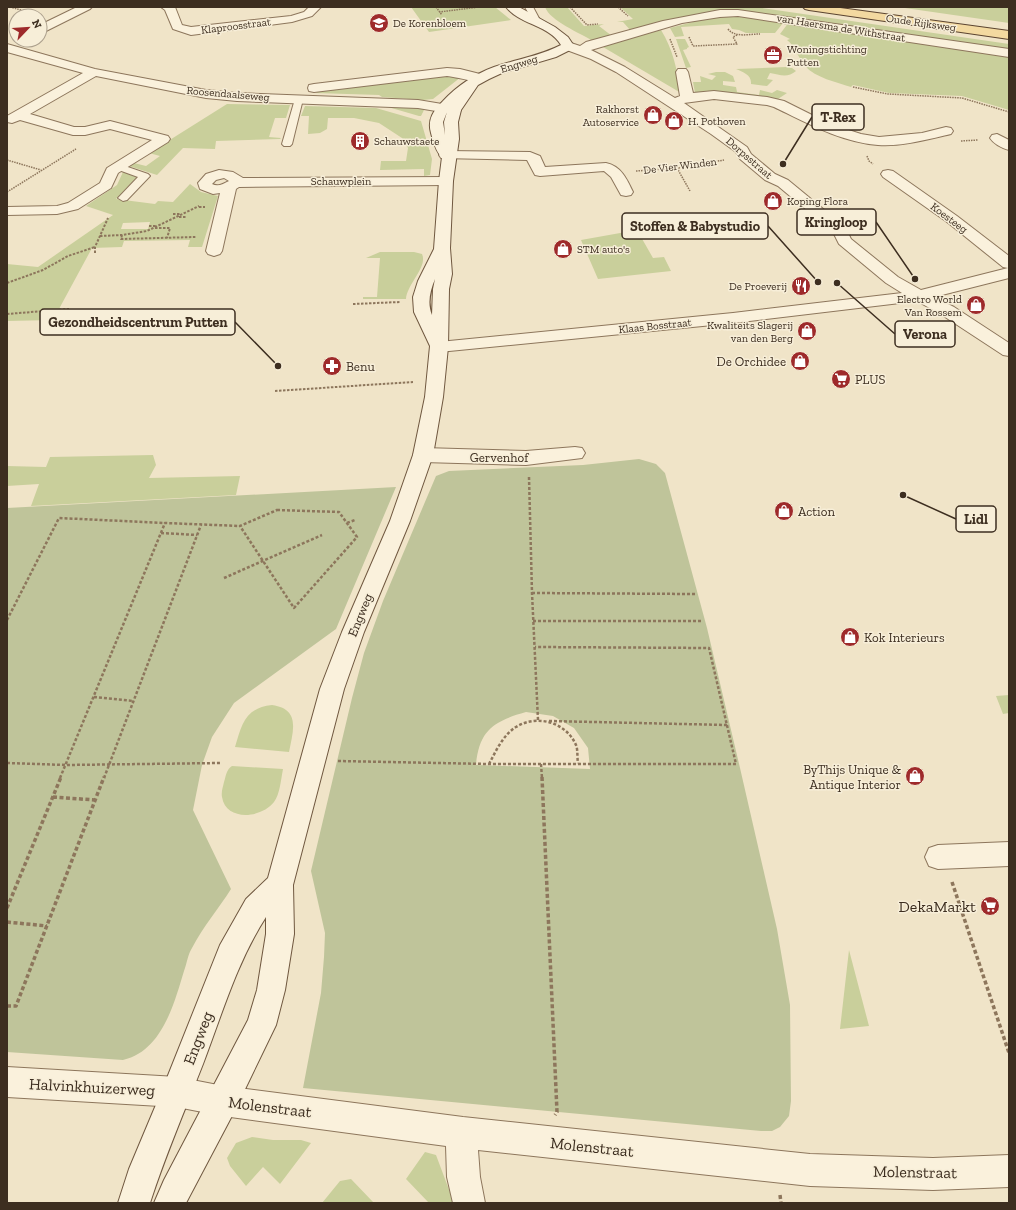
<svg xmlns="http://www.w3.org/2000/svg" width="1016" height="1210" viewBox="0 0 1016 1210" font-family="'Zilla Slab',serif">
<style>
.green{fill:#c9cf9b;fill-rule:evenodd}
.cemetery{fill:#bfc49a;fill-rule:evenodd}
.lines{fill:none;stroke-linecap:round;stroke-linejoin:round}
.lane-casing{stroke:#8d765c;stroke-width:2}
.street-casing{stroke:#8d765c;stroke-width:2}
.secondary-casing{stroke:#6f573f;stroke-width:2}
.primary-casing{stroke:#5b4430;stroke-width:2}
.path-far3{stroke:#8d765c;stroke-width:1.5;stroke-dasharray:1.5 1;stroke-linecap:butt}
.path-far2{stroke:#8d765c;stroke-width:2;stroke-dasharray:2.5 1.5;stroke-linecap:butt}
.path-far1{stroke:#8d765c;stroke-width:2.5;stroke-dasharray:3 2;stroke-linecap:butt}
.path{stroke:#8d765c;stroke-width:3.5;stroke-dasharray:4 2.5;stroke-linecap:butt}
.lane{fill:#faf1dc;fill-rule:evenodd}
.street{fill:#faf1dc;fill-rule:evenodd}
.secondary{fill:#faf1dc;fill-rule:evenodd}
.primary{fill:#f3d9a0;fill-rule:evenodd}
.labels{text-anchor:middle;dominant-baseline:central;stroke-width:3;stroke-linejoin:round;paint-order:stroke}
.far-poi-label{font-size:11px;fill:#3d2e20;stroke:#f7eed8;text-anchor:start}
.far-street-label{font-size:11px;fill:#3d2e20;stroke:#f7eed8}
.poi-label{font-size:13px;fill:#3d2e20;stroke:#f7eed8;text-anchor:start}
.street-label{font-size:13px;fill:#3d2e20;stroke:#f7eed8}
.near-poi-label{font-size:16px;fill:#3d2e20;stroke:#f7eed8;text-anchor:end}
.near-street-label{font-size:16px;fill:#3d2e20;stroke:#f7eed8}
.leader{fill:none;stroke:#3d2e20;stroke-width:1.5}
.callout-dot{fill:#3d2e20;stroke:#f7eed8;stroke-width:1.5}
.callout{fill:#f7eed8;stroke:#3d2e20;stroke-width:1.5}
.callout-label{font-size:14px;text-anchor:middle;font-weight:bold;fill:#3d2e20}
</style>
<rect width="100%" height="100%" fill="#f0e4c8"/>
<path class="green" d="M411 7H495L511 20 429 32Z
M545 7H567L584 26 604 24 599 26 612 36 593 41C580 33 550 21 545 7Z
M620 7H756L1009 44V51L728 10 696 14 631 31 623 22H617L633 19Z
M898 7H1009V23Z
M733 16 783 23 775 33H746L739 30 732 29 729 24 681 27 684 36 675 37 670 28 712 17Z
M789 22 1009 54V110L962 96 889 93 853 85 851 87C836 82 816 78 805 66 798 58 796 47 787 40L790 39 780 34Z
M661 30C673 49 677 70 681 93L603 47 606 45Z
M676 39H685L689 47 687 48V49L683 50 691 67 686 68Z
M786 67 792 68 796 71C788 78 780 75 770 73L767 79 773 80 767 86 751 84C752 75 743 72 736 69Z
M716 72H725L733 76 735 82 723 81V85L736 87 737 92 759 95 760 90 772 93 777 90 787 93 778 99 717 91 695 93 693 82H701L700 76 712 80 716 76 708 74Z
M444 74 461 77 433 99 423 100 382 97 379 95 315 93 326 88Z
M227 104 290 105 286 118H275L269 137 281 138 280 139 216 141 215 149 183 148 157 175 129 166 134 163 146 166 160 156 149 153Z
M381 105 417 106 424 110 421 116H419Z
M305 106 376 108 421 121 432 159 430 175 424 176V169L380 170 381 161H406L408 148 402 138 379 123 354 118H328L327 129 320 133 308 134 309 116H301Z
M123 172 138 176 116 199 155 204 158 201 173 202 190 184 201 192 218 196 202 247H188L190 240 124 241 122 247 92 248 53 320 7 321V264L38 267 113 215 86 206 117 185ZM150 222 148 229H121L123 223Z
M637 230 653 258 664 257 671 271 598 279 581 240Z
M380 252H414L422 254C428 267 407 284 406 299H363V297H377L380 258H366Z
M153 455 156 465 149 478 240 476 236 495 31 506 39 484 7 486V466L46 467 50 457Z
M1009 695V713L1003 714 996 696Z
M272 705C301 709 293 731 289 752L235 747C242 724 245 708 272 705Z
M232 766 283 769C281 779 280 794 274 802 262 818 226 822 222 797 221 792 223 787 224 782 226 776 226 770 232 766Z
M849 950 869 1026 840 1029Z
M252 1137 273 1140H301L311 1143 280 1184 263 1167 246 1186 230 1166 227 1158 236 1143Z
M425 1152 436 1155 454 1203H429L406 1179Z
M351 1179 374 1203H322L340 1181Z"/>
<path class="cemetery" d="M639 459 656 464 665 473 707 628 740 768 777 929 790 1005 791 1101 789 1116 780 1127 772 1131H761L303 1088 321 993 324 957 325 933 311 871 352 698 364 653 383 601 436 476 449 471 583 465ZM526 712 553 716 574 728 588 748 590 769 476 765C479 730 494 721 526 712Z
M396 487 336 629 234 703 212 737 202 765 193 810 231 889C219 908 203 927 192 948 188 954 187 963 184 971 174 1004 162 1051 123 1060L7 1052V508Z"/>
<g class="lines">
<defs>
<path id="lane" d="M525 7H533L541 22 540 24H534Z
M299 96 303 99 292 144 290 146H284L282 144 295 99Z
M119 164 148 174 150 176 127 200 123 201 118 198 138 177 116 169 114 167Z"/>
<path id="street" d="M77 7H92L90 9 40 34V25Z
M161 7H175L182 25 191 27 291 16 304 12 309 7H321L312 16 292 22 191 35 173 29 165 10Z
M720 10H738L1009 49V57L738 16 720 17 682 23 591 50 625 67 675 98 680 96 676 72 678 69H686L688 72 693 93 714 91 767 97 784 101 830 124 861 134 879 137 922 133 946 127 951 128 953 131 951 134C929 139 900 147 878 145 841 142 807 123 774 107L767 105 714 99 684 103 747 147 751 154 775 174 788 180 845 227 851 239 898 277 921 290 1008 268 1003 267 947 222 883 177 881 174 883 171 888 170 893 171 957 216 1009 256V278L934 297 954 307 1009 343V356L1003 355 942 315 917 301 733 323 439 352 433 351 430 347 433 343 439 342 733 313 902 293 886 283 839 244 833 232 778 186 765 180 740 159 736 152 711 134 616 72 591 59 564 49 562 46 564 43 568 42 580 46 586 42 663 21Z
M7 44 95 69 206 90 237 93 418 100 454 106 459 107 461 110 459 113 454 114 418 108 237 101 206 98 96 76 30 114 74 127H85L110 121 168 136 170 139 168 142 118 173 111 188 78 209 57 214 7 215V207L57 206 68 203 100 183 107 168 152 140 110 129 85 135H73L20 120 12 123 7 122V116L83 73 7 52Z
M447 68 460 69 484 75 486 78 484 81C476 83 457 77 447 76L314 92 309 91 308 88 309 85 314 84Z
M997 134 1009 140V150C1002 148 994 144 990 138L992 135Z
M446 151 530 152 540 156 545 167 606 163C621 166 627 179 633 192L631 195 626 196 621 195 611 177 604 171 540 176 535 175 527 160 441 158 439 155 441 152Z
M219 170 233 172 243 178 446 177 451 178 453 181 451 184 446 185 239 187 236 189 222 251 220 254 214 256 208 254 206 251 220 193 213 194 200 189 198 183 206 174ZM224 178 229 181C223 184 218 187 212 184L216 180Z
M575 447 582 448 585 453 582 458 526 465 423 462 416 460 413 455 416 450 423 448 526 451Z
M1009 842V866L938 869 929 866 925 857 929 848 938 845Z
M7 1067 177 1077 223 1086 463 1117 810 1154 933 1158 1009 1155V1187L933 1190 810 1186 478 1150 480 1177 485 1203H453L447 1177 446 1146 223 1116 177 1107 7 1097Z"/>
<path id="secondary" d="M506 7H519L555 27 568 37 574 46 572 49 556 57 502 73 489 79 478 85 461 110 458 122 459 139 453 181 450 248 452 274 449 289 448 347 443 397 433 455 410 521 364 632 344 689 293 885 294 934 285 990 276 1025 234 1112 186 1203H154L164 1180 248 1020 257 990 266 934V917C237 962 222 1014 203 1064 185 1110 165 1156 150 1203H118L129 1169 163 1088 220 945 246 899 268 878 320 689 342 632 390 521 413 455 425 397 430 346 414 312 413 297 418 281 434 249 439 181 442 157C436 153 433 140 431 133 427 119 434 110 443 101 457 86 475 74 494 67 517 59 540 56 561 45 549 25 520 25 506 7ZM447 112 444 122 445 135 443 122ZM435 279 433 289 432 315C427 303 430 291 435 279Z"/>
<path id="primary" d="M803 7H833L1009 31V39L809 10 805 9Z"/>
</defs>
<use href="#lane" class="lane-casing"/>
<use href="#street" class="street-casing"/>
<use href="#secondary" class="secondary-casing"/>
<use href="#primary" class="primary-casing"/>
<path class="path-far3" d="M10 7 21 10
M436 7 442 15
M570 7 587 25 598 24
M618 7 628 16
M439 12 479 7
M728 29C735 38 749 34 760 34
M689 37 693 46 737 44 733 37 737 35
M670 39 677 57
M853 87 888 94 962 98 1009 112
M961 141 978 140
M867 156 869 161 873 164
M7 160 41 170
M677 168 690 191
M636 171 678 168 724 160
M7 192 76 149"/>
<path class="path-far2" d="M199 207H205
M173 214H181
M179 217H187
M149 226H156
M155 228H170L167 238
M122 235 121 239 196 237
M100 236 122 235 147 231 199 206
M95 253V247L108 218
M7 283 43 270 68 256 95 247
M353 304 400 302
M7 314 69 309
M275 391 413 382"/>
<path class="path-far1" d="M529 477 532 593 538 720
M277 510 339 512 357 537 294 608 240 526Z
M347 523 355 520
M161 533 197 535
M224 578 322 535
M532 593 695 594
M7 620 59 518 165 523
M533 621H702
M94 697 133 701
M549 721 727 725
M338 761 489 764H736L709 648 535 647
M7 763 66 765 221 763
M489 764C496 751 503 735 516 727 537 714 566 722 576 745 578 750 577 757 578 763
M541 764 542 778
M60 778 165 523 240 526
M104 778 201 525"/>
<path class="path" d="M542 777 557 1112 555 1115
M53 797 95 800
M952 882 1009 1053
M7 908 61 777
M7 922 47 926
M7 1006H16L104 777
M780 1195 781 1203"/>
<use href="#lane" class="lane"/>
<use href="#street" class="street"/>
<use href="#secondary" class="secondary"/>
<use href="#primary" class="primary"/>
</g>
<defs>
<symbol id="school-disc" viewBox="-11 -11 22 22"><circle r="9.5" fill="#9e2a2b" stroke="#f7eed8"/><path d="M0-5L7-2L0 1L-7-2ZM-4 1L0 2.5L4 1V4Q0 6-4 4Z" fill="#fff"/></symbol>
<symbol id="office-disc" viewBox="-11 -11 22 22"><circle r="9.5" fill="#9e2a2b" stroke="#f7eed8"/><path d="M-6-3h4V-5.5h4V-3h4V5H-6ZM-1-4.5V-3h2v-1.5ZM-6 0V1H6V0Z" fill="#fff"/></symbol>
<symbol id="shop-disc" viewBox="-11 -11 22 22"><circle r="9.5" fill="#9e2a2b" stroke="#f7eed8"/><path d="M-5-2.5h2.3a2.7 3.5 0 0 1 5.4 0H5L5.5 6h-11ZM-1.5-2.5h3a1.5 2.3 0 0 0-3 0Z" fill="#fff"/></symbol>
<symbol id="building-disc" viewBox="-11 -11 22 22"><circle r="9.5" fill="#9e2a2b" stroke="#f7eed8"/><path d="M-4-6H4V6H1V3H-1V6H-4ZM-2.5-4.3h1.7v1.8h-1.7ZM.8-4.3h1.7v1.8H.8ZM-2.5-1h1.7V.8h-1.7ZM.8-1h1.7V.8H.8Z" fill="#fff"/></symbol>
<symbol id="restaurant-disc" viewBox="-11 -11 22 22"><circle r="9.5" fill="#9e2a2b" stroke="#f7eed8"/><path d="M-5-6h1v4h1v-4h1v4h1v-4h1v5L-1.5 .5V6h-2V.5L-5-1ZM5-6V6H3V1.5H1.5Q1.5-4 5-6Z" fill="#fff"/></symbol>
<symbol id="pharmacy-disc" viewBox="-11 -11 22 22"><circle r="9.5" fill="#9e2a2b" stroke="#f7eed8"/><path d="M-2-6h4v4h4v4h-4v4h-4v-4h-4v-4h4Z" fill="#fff"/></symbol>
<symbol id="supermarket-disc" viewBox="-11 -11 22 22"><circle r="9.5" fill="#9e2a2b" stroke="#f7eed8"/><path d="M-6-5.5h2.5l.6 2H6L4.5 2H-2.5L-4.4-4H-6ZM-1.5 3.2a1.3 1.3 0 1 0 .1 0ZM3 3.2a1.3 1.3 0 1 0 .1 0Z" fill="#fff"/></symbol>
</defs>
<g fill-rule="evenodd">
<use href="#school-disc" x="368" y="12" width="22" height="22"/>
<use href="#office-disc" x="762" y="44" width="22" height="22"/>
<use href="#shop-disc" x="642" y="104" width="22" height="22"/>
<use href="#shop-disc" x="663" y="110" width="22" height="22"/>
<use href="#building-disc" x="349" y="130" width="22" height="22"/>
<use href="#shop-disc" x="762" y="190" width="22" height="22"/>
<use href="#shop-disc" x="552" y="238" width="22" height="22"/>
<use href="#restaurant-disc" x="790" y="275" width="22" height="22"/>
<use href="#shop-disc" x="965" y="294" width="22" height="22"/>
<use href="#shop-disc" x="796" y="320" width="22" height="22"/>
<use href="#shop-disc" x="789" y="350" width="22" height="22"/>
<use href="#pharmacy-disc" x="321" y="355" width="22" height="22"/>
<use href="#supermarket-disc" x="830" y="368" width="22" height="22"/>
<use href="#shop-disc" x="773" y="500" width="22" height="22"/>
<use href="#shop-disc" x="839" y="626" width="22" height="22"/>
<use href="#shop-disc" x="904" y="765" width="22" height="22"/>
<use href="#supermarket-disc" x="979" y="895" width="22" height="22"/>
</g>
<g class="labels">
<g class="far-poi-label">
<text x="393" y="23">De Korenbloem</text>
<text x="787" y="49">Woningstichting<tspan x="787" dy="13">Putten</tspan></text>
<text x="639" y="109" text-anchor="end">Rakhorst<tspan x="639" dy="13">Autoservice</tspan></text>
<text x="688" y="121">H. Pothoven</text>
<text x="374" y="141">Schauwstaete</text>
<text x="787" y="201">Koping Flora</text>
<text x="577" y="249">STM auto's</text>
<text x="787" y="286" text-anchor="end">De Proeverij</text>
<text x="962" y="299" text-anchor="end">Electro World<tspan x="962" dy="13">Van Rossem</tspan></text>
<text x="793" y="325" text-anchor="end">Kwaliteits Slagerij<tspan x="793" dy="13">van den Berg</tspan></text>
</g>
<g class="far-street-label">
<text transform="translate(921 23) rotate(8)">Oude Rijksweg</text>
<text transform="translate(236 26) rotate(-7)">Klaproosstraat</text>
<text transform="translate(841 28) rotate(9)">van Haersma de Withstraat</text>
<text transform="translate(519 64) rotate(-17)">Engweg</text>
<text transform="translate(228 94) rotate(5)">Roosendaalseweg</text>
<text transform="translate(749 158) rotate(41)">Dorpsstraat</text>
<text transform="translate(680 166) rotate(-7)">De Vier Winden</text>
<text x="341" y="181">Schauwplein</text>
<text transform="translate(949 218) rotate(37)">Koesteeg</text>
<text transform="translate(655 326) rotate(-6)">Klaas Bosstraat</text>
</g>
<g class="poi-label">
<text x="786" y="361" text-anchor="end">De Orchidee</text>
<text x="346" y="366">Benu</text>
<text x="855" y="379">PLUS</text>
<text x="798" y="511">Action</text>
<text x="864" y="637">Kok Interieurs</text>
<text x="901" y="769" text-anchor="end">ByThijs Unique &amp;<tspan x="901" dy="15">Antique Interior</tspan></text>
</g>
<g class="street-label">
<text x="499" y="457">Gervenhof</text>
<text transform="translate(360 615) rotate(-68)">Engweg</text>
</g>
<g class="near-poi-label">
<text x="976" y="906">DekaMarkt</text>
</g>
<g class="near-street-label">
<text transform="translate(198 1038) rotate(-69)">Engweg</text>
<text transform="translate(92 1087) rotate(3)">Halvinkhuizerweg</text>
<text transform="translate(270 1107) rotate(7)">Molenstraat</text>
<text transform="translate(592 1147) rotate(6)">Molenstraat</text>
<text transform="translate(915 1172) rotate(1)">Molenstraat</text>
</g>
</g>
<path class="leader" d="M783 164L812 117M915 279L876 222M818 282L768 226M278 366L235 322M837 283L895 334M903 495L956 519"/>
<g class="callout-dot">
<circle cx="783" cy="164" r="4"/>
<circle cx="915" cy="279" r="4"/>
<circle cx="818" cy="282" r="4"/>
<circle cx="278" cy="366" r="4"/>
<circle cx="837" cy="283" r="4"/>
<circle cx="903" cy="495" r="4"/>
</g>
<g class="callout">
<rect x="812" y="104" width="52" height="26" rx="4"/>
<rect x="797" y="209" width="79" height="26" rx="4"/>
<rect x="622" y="213" width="146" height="26" rx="4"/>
<rect x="40" y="309" width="195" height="26" rx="4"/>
<rect x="895" y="321" width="60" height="26" rx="4"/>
<rect x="956" y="506" width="40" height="26" rx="4"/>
</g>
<g class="callout-label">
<text x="838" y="122">T-Rex</text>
<text x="836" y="227">Kringloop</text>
<text x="695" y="231">Stoffen &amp; Babystudio</text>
<text x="138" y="327">Gezondheidscentrum Putten</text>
<text x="925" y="339">Verona</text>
<text x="976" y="524">Lidl</text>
</g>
<rect width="1016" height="1210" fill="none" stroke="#3d2e20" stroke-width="16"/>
<g transform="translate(28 28) rotate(65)"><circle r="19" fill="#f7eed8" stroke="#ada18e"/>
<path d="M0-3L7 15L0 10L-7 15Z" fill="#9e2a2b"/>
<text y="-6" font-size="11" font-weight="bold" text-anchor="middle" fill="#3d2e20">N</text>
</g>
</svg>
